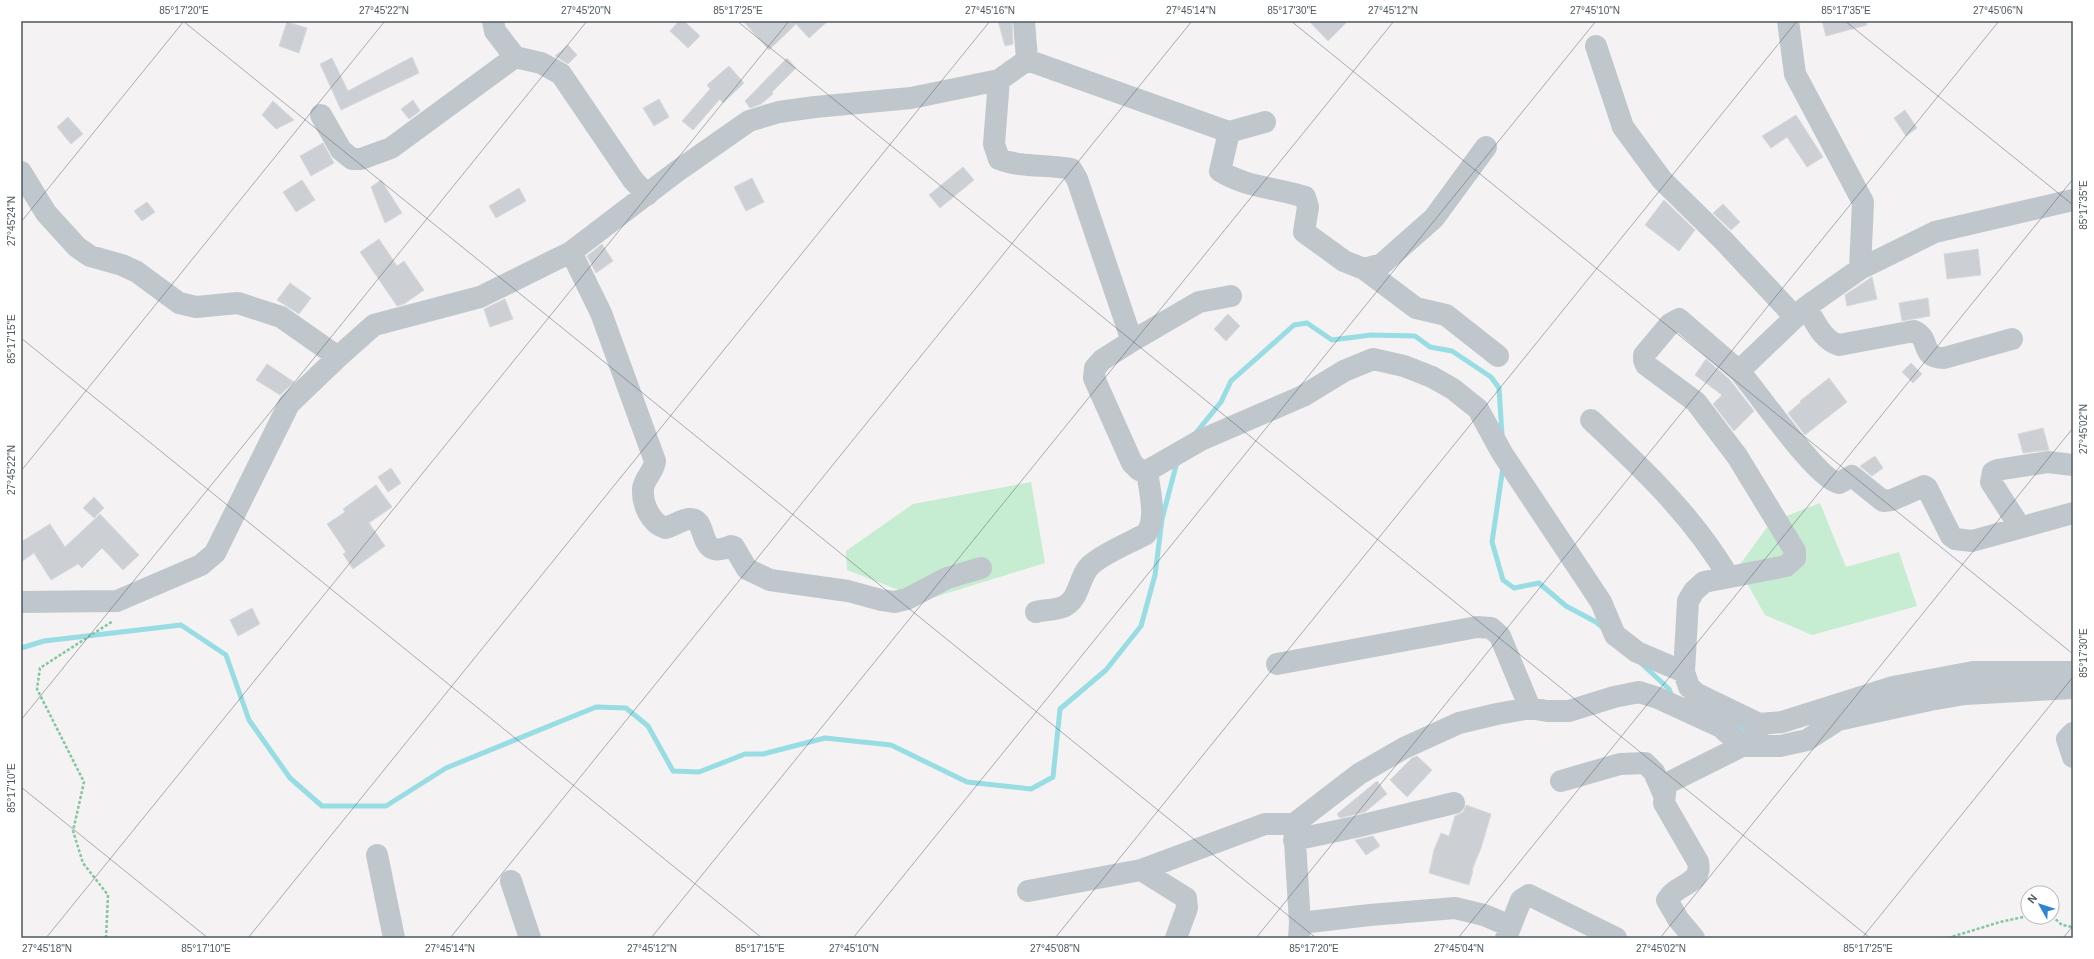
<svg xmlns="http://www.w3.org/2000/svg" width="2094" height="959" viewBox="0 0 2094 959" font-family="Arial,sans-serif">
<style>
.green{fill:#c6ecd1}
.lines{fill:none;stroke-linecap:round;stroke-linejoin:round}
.stream{stroke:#98dce4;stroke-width:5}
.building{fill:#ccd0d4;stroke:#d7d9dc}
.path{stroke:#81c79e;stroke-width:2.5;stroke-dasharray:3 2;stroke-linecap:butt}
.minor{stroke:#bfc7cd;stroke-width:22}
.ticks{fill:none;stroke:#4b575e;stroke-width:1;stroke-opacity:0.45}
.neatline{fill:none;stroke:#4b575e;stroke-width:1.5}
.ticks-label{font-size:10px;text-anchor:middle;fill:#4b575e}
</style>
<rect width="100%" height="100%" fill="#f4f2f2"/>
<path class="green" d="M1031 482 1045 563 925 600 847 570 846 551 913 504Z
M1820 503 1846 567 1899 552 1917 606 1812 635 1765 615 1738 567 1771 522Z"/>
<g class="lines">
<path class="stream" d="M1195 434 1221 402 1231 381 1294 325 1307 323 1332 340 1371 335 1415 336 1430 347 1452 351 1491 377 1499 388 1502 435
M1503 467 1492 542 1503 580 1514 588 1539 583 1566 606 1596 622 1602 627
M21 648 44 641 181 625 226 655 249 720 290 778 322 806H386L446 768 596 707 626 708 648 726 673 771 699 772 745 754H763L825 738 891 745 967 782 1031 789 1053 777 1060 709 1106 670 1141 626 1155 575 1162 519 1177 462
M1642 664 1669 689 1672 697
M1734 726 1751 733"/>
</g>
<path class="building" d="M679 21H684L700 36 688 48 670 31Z
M743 21H828L809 38 796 24 769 50Z
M998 21H1012L1013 44 1005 46Z
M1309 21H1348L1328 41Z
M1822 21H1866L1867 25 1826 36Z
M287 22 307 28 299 53 279 46Z
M568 45 577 55 568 64 555 56Z
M412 57 419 73 341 110 320 64 332 58 348 91Z
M787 58 796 68 772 92 773 94 761 104 750 108 745 101Z
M729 66 744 83 723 103 720 99 693 130 682 121 710 89 707 85Z
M659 99 669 117 654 126 643 108Z
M413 100 420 111 409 119 401 109Z
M273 101 294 120 276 129 262 115Z
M1905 110 1917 128 1906 136 1894 118Z
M1796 115 1823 157 1807 167 1787 137 1771 148 1762 136Z
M68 117 83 134 71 144 57 127Z
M323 143 334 163 311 176 300 156Z
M963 167 974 180 940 208 929 195Z
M752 178 764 202 746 211 734 187Z
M302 180 315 200 296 212 283 192Z
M381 180 402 213 385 223 371 187Z
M519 188 526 201 496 218 489 206Z
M1664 200 1695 230 1679 251 1645 225Z
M147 202 155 212 142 221 134 211Z
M1723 204 1740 222 1731 230 1713 213Z
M379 239 397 266 404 261 424 290 404 304 397 306 360 252Z
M602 244 613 261 596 273 587 256Z
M1978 249 1981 275 1947 279 1944 254Z
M1872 277 1877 299 1847 306 1845 295Z
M290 283 311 298 299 314 277 300Z
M1928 298 1930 316 1902 321 1899 303Z
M505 299 513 319 490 327 484 309Z
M1228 314 1240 326 1226 341 1214 329Z
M1706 359 1730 380 1754 411 1734 431 1713 404 1722 395 1695 375Z
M1911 363 1922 374 1913 383 1902 372Z
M267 364 294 382 280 395 256 380Z
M1829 378 1847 402 1805 435 1788 413 1801 402 1800 401Z
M2043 428 2049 450 2023 453 2018 434Z
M1875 456 1883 468 1872 476 1860 466Z
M391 468 401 483 388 492 378 477Z
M376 485 392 507 369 523 385 546 353 569 343 554 346 552 327 524 345 512 343 509Z
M94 497 104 508 94 518 83 508Z
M100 514 139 555 123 570 102 548 82 568 78 564 51 580 34 553 21 562V542L50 524 65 547Z
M252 608 260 624 238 636 230 620Z
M1417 756 1432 770 1407 797 1390 780 1412 758Z
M1377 781 1387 794 1365 812 1340 818 1337 814Z
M1466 805 1491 814 1481 848 1472 870 1473 871 1469 885 1429 873 1434 850 1441 833 1449 836 1455 816 1463 812Z
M1373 836 1380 846 1366 855 1355 840Z"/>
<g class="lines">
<path class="path" d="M2052 916 2062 925 2073 927
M106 938 108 895 83 863 73 831 84 782 37 689 40 668 113 621
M1948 938 2000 922 2028 916"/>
<path class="minor" d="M493 21 495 31 515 57 541 63 561 74 633 180 647 195
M1788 21 1795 74 1863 202 1860 269
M1596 46 1623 127 1662 180 1723 240 1795 317
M1027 60 1229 132 1265 122
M999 80 994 144 999 159C1022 168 1047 164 1071 169L1077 179 1132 341 1102 360 1095 368 1094 378 1132 463 1139 470 1147 471 1201 440 1303 396 1344 371 1373 359 1404 366 1432 377 1453 389 1478 409 1502 453 1601 602 1615 635 1637 652 1684 672
M321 115 341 150 352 159H361L391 148 515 57
M1229 132 1220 171C1245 187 1277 188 1305 197L1308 207 1304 232 1344 261 1364 269 1382 264 1434 218 1486 147
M21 172 46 213 77 247 90 256 122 265 137 272 179 303 196 307 238 303 281 317 338 357
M2073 200 1935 232 1860 269 1806 307 1739 371C1757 391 1818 481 1839 483L1852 476 1883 501 1892 500 1924 486 1927 488 1951 536 1955 539 1972 541 2073 513
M571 252 601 313 655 461C654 472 644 478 643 489 642 505 651 523 665 528 673 526 681 520 689 519 710 517 695 562 731 546L734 547 747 569 770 580 848 591 881 600 894 602 907 599 947 578 981 568
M1364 269 1416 308 1446 315 1498 356
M1806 307C1815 321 1822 340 1839 345L1914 331C1932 339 1919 358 1944 358L2012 339
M1132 341 1199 302 1231 296
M1739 371 1679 319 1670 324 1644 355V360L1646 365 1696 402 1737 456 1795 551V558L1786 566 1704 582 1694 591 1688 601 1684 672 1689 687 1697 694 1759 724
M1591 420C1641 467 1693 516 1728 576
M2020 527 1991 482 1993 472 1997 470 2048 462 2073 465
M21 602 117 601 201 565 215 553 289 404 338 357 374 325 480 297 571 252 676 172 749 121 779 112 815 107 911 98 999 80 1027 60 1024 21
M1036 612C1044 610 1055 610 1063 607 1081 599 1078 575 1092 564 1104 553 1131 542 1146 534 1158 519 1149 489 1147 471
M1277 664 1477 627 1491 628 1500 636 1530 708
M2073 733 2067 739 2073 757
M1561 781 1620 764 1645 763 1654 772 1664 795
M1294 825 1300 923 1299 938
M1294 840 1355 827 1454 803
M377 855 394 938
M1141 870 1186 898 1187 908 1176 938
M511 881 530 938
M1028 891 1141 870 1265 824H1294L1359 774 1404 748 1459 723 1497 714 1530 708 1547 711H1569L1614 697 1639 692 1658 698 1721 727 1742 746H1780L1807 740 1838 720 1930 700 1965 694 2073 688
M1300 923 1370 915 1455 908 1484 915 1510 926
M1506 938 1521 900 1529 895 1616 938
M1694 938 1678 919 1667 900C1677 883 1703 885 1698 862L1664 803 1666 784 1752 741 1758 730 1759 724 1782 722 1893 687 1973 672H2073"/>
</g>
<path class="ticks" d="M183 21 1316 938M737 21 1870 938M1291 21 2073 654M1845 21 2073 205M21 222 184 21M21 338 762 938M21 471 385 21M21 720 587 21M21 787 208 938M46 938 789 21M248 938 990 21M450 938 1192 21M651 938 1394 21M853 938 1596 21M1055 938 1797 21M1256 938 1999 21M1458 938 2073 179M1660 938 2073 428M1862 938 2073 677M2063 938 2073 926"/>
<rect width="2094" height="959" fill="none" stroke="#ffffff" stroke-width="44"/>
<g transform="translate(2040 905) rotate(309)"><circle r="19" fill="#ffffff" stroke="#b7bcbf"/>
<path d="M0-3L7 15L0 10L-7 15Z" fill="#2d86d3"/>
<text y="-6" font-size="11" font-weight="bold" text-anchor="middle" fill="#4b575e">N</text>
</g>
<rect x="22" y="22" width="2050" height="915" class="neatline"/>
<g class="ticks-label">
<text x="184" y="14">85°17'20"E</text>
<text x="384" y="14">27°45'22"N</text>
<text x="586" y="14">27°45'20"N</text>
<text x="738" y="14">85°17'25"E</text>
<text x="990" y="14">27°45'16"N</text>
<text x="1191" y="14">27°45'14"N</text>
<text x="1292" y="14">85°17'30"E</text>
<text x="1393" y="14">27°45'12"N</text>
<text x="1595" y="14">27°45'10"N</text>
<text x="1846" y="14">85°17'35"E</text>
<text x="1998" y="14">27°45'06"N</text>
<text transform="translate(2083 205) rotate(-90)" y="4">85°17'35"E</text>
<text transform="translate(11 221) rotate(-90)" y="4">27°45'24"N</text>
<text transform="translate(11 339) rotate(-90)" y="4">85°17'15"E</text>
<text transform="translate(2083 429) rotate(-90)" y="4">27°45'02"N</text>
<text transform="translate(11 470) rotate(-90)" y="4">27°45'22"N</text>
<text transform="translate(2083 653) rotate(-90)" y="4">85°17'30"E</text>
<text transform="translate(11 788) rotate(-90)" y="4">85°17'10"E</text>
<text x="47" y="952">27°45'18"N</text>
<text x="206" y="952">85°17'10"E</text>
<text x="450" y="952">27°45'14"N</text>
<text x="652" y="952">27°45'12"N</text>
<text x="760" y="952">85°17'15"E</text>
<text x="854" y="952">27°45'10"N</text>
<text x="1055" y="952">27°45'08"N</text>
<text x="1314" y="952">85°17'20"E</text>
<text x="1459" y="952">27°45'04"N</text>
<text x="1661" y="952">27°45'02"N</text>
<text x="1868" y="952">85°17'25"E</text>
</g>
</svg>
